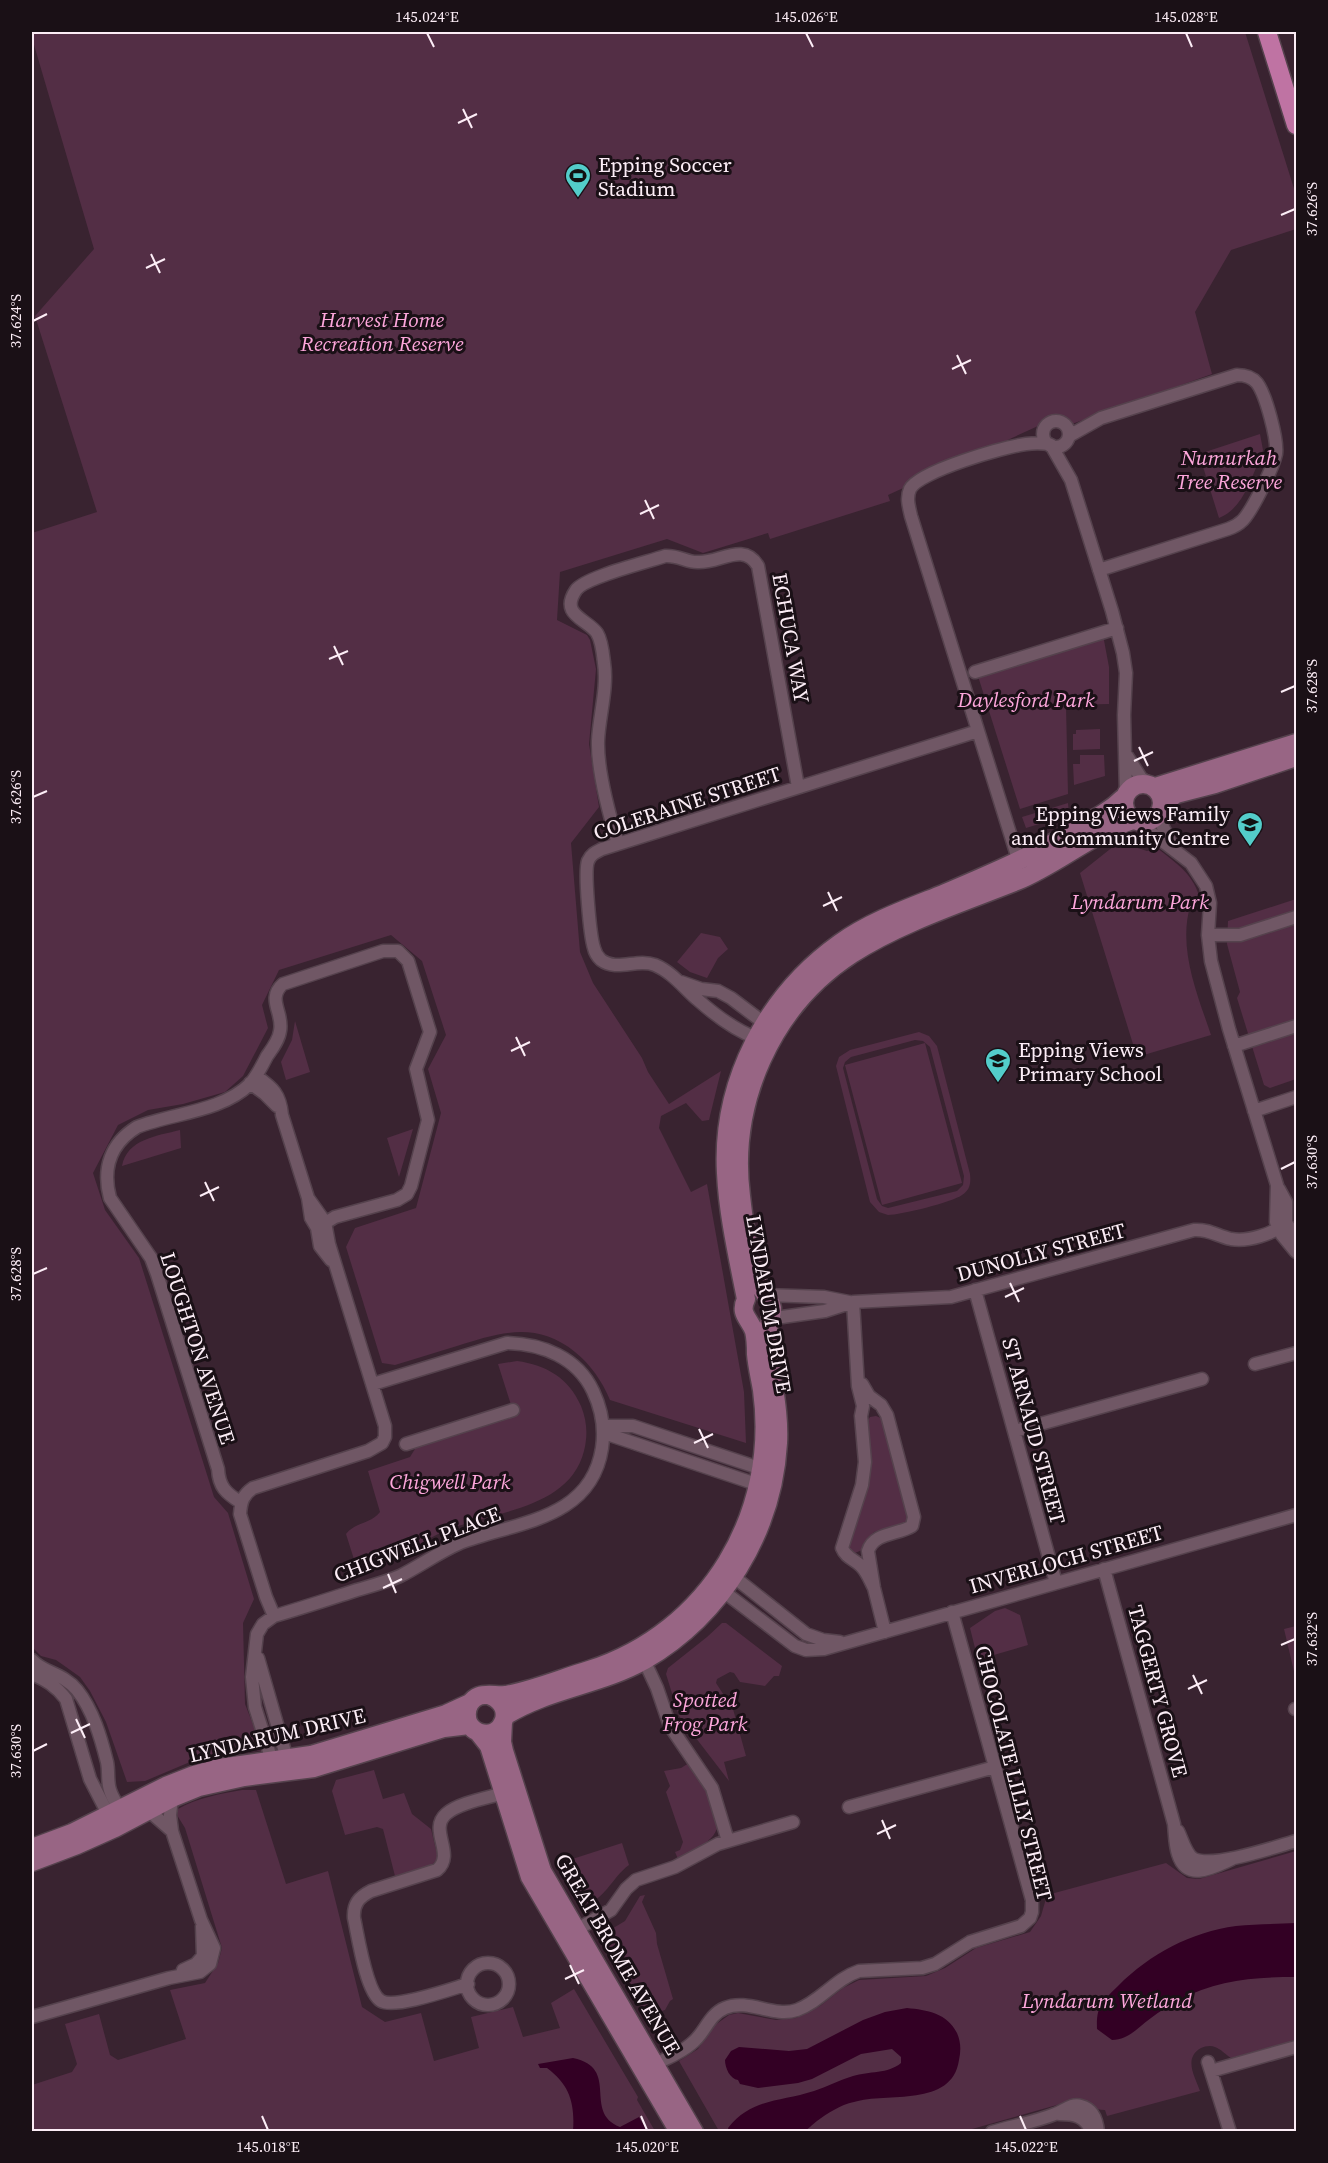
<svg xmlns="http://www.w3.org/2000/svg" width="1328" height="2163" viewBox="0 0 1328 2163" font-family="'Source Serif 4',serif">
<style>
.green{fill:#532e45;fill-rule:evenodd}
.water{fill:#330024}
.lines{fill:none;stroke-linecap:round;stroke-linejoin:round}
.street-casing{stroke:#55424d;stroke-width:15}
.secondary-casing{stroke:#55424d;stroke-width:21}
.primary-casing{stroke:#55424d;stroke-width:21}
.street{stroke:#705765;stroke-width:12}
.secondary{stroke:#986584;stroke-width:18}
.primary{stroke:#bf73a3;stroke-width:18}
.ticks{fill:none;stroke:#fcedf6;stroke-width:2}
.labels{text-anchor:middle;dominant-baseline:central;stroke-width:6;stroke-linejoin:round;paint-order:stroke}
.poi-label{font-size:21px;fill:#fcedf6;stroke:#1a1016;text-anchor:start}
.park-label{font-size:21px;font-style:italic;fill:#fda6db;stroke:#1a1016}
.street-label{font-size:21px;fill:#fcedf6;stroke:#1a1016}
.neatline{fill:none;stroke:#fcedf6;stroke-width:2}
.ticks-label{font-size:15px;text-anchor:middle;fill:#fcedf6}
</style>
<rect width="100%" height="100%" fill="#392330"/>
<path class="green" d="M32 32H1245L1296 195V229L1231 250 1195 312 1212 374 1069 425 1060 419 1038 426 888 495 890 501 770 539 768 533 703 553 667 539 560 572 557 620 587 635 590 640 596 669 589 744 599 807 571 843 580 952 593 983 642 1058 648 1072 669 1104 721 1071 709 1120 702 1121 686 1103 661 1116 659 1128 691 1192 707 1184 744 1392 746 1443 610 1400C602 1381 591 1365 575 1352 537 1321 500 1332 457 1346 436 1352 416 1359 395 1365L382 1363 346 1247 355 1228 416 1208 441 1113 428 1069 446 1035 422 961 391 935 279 970 262 1005 268 1028 243 1076 225 1092 183 1104 148 1110 118 1125 93 1173 105 1210 139 1258 214 1497 228 1513 254 1599 243 1623 245 1704 263 1750 215 1756 190 1762 145 1781 127 1782 106 1722 90 1691 80 1677 66 1667 56 1660 41 1656 32 1647V533L97 512 35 316 94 249 32 38Z
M1260 434 1263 450 1261 456C1251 478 1243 509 1219 518L1199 454Z
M1103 635 1109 667V704L1066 705 1068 794 1020 809 977 673Z
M1100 729V749L1073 750V734H1076V730Z
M1080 755H1104L1105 776 1074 785 1073 764H1080Z
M1068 803 1069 815 1026 828 1022 817Z
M1119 842 1147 851 1157 848C1176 863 1195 875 1200 900L1191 903C1177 947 1197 993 1211 1035L1137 1057 1080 873Z
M1296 899V1079L1270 1088 1264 1085 1237 998 1240 992 1227 944 1228 921Z
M701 933 720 937 728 949 718 958 707 978 690 972 677 962Z
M295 1021 310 1072 286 1080 281 1062 292 1040Z
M919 1032 929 1036 937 1046 970 1174C971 1183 970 1190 962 1195 953 1202 900 1215 888 1215L879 1212 870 1202 836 1066 839 1057 850 1050ZM915 1040 923 1041 930 1047 964 1176 963 1185 957 1191 888 1208 882 1206 877 1199 843 1068 845 1062 851 1057Z
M925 1043 962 1183 882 1205 845 1065Z
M413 1129 399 1177 387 1138Z
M180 1130 181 1148 122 1166C127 1139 157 1136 180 1130Z
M517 1361C546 1365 569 1378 581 1406 587 1421 588 1435 584 1451 569 1510 492 1511 445 1531 425 1539 408 1553 389 1562 379 1567 368 1569 358 1572L346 1534C355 1522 371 1524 380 1512L368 1471 410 1457 415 1449 413 1444 512 1408 498 1364Z
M876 1416 881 1418 883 1422 909 1520 905 1524 874 1532 862 1550 855 1553 849 1550 848 1545 870 1475 867 1422 870 1417Z
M1005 1608 1020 1615 1028 1645 980 1659 976 1652 970 1628 995 1611Z
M722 1623H726L782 1666 779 1676H774L765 1686 740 1682 734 1673 730 1672 717 1679 716 1683 733 1709 746 1756 724 1762 729 1781 679 1716 666 1674 668 1668 707 1637Z
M1296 1626V1680L1284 1629Z
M689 1763 707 1790 718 1823C717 1842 692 1850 678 1859L675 1852 680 1850 683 1842 666 1792 670 1786 664 1771 681 1768Z
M374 1770 383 1799 404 1793 412 1814 431 1829 438 1858 431 1866 395 1876 383 1829 377 1827 345 1835 332 1791 336 1780Z
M242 1790H256L286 1884 328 1871 362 2007 385 2022 421 2013 434 2061 479 2048 471 2017 513 2007 523 2037 560 2028 551 2003 574 1989 638 2097 637 2100 655 2131H32V2085L72 2072 77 2064 65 2024 99 2014 110 2055 118 2060 186 2039 170 1990 205 1983 218 1963 222 1948 185 1828 177 1815 178 1809C196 1798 220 1794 242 1790Z
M622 1843 629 1865C612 1877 602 1905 583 1903L560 1863Z
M1296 1851V2040L1231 2058C1226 2055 1221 2049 1215 2047 1211 2045 1205 2046 1201 2048 1183 2058 1195 2077 1200 2091L1107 2116 1105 2110C1092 2110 1087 2100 1071 2101L965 2131H719L679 2061 698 2049 715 2025 729 2015 738 2013 776 2020 796 2018 820 2006 843 1988 859 1980 926 1976 945 1968 976 1948 1030 1932 1041 1916 1047 1895 1166 1863 1187 1878 1199 1879Z
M645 1895 642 1902 656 1933 657 1944 673 1999 670 2001 665 2010 652 2014 643 2010 603 1941 605 1933 625 1921 640 1896Z"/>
<path class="water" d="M1296 1923V1977C1254 1977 1216 1980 1179 2000 1169 2006 1160 2011 1151 2018 1137 2028 1130 2039 1112 2040L1097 2029C1096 2005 1103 2001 1118 1986 1150 1954 1191 1932 1236 1926 1256 1924 1277 1924 1296 1923Z
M907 2008C927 2010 947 2013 957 2033 961 2042 961 2051 959 2060 952 2108 887 2092 854 2102 840 2105 828 2113 817 2121 813 2124 807 2130 803 2132 798 2133 789 2132 784 2132 766 2132 748 2132 729 2131L728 2128C752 2098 780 2102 814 2091 827 2087 839 2080 853 2076 869 2071 888 2074 901 2063V2057L892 2049 861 2054 812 2079 798 2083 758 2088 740 2084 738 2080C730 2079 725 2068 725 2060L731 2051 739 2047 789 2051 807 2049 863 2020 885 2012Z
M573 2058C621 2068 582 2112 620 2127L639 2117 647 2131H573C575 2104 570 2085 547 2068H540L538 2064Z"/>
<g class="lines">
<defs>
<path id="street" d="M1043 434a13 13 0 1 1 26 0a13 13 0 1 1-26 0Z
M1069 436 1101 418 1237 375C1244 375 1252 377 1257 383 1266 395 1278 440 1276 454 1273 468 1253 509 1243 520 1239 524 1234 527 1228 529L1099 570
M1051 445 1071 480 1112 611 1123 653 1126 673 1124 715 1126 793
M975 672 1117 628
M1127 756 1141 778 1152 785
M1160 811V821L1171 843
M1136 821 1191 863 1206 886 1210 903 1208 935 1211 961 1229 1029 1277 1185 1276 1222 1282 1235 1296 1252
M618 844C609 814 597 771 598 741 599 716 608 688 604 663 603 654 602 641 597 633 587 619 559 615 576 590 585 577 648 562 665 556 678 555 686 562 697 562 719 564 743 541 758 566L798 787
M1019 862 911 516C909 507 906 498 910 489 919 471 1004 447 1026 444 1034 443 1041 443 1049 444
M1208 935H1240L1296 917
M681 982 701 989 718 991 731 998 764 1023
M756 1038C735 1030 715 1015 698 1000 685 989 672 972 655 965 637 958 617 972 601 960 598 957 595 953 594 948 590 936 584 871 588 861 591 854 596 852 602 849L978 731
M1234 1046 1296 1026
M256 1076C273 1088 280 1094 282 1115L308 1198 311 1218 317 1228 320 1246 331 1260
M250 1083 265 1094 277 1106
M1254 1111 1296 1097
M1279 1189 1286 1202V1223L1296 1236
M975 1290 1056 1583
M765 1295 824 1297 849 1302
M853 1302 858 1386 863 1406 861 1416 865 1462 862 1485 842 1548C846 1558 854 1559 861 1566 867 1572 870 1580 874 1588
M768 1319 825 1311 853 1302 951 1297 1194 1230C1209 1229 1217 1236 1231 1239 1248 1242 1273 1234 1286 1223
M1255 1364 1296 1353
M862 1384 869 1396 881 1405 887 1415 914 1517 912 1526C898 1535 874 1532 868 1551L874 1588 885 1632
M604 1426H633L762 1469
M1015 1431 1202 1379
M604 1433 759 1485
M406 1444 513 1410
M240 1502C226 1493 219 1487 218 1469L157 1274 151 1258 110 1198C102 1168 111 1143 137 1127 173 1113 221 1112 250 1084 257 1076 262 1066 267 1056 272 1049 279 1040 280 1031 284 1013 266 999 283 984L383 951H398L408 961 430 1032 416 1069 428 1120 411 1186 407 1194 397 1200 335 1217 317 1228
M1104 1569 1174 1824C1175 1834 1175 1845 1178 1854 1187 1883 1214 1867 1232 1859
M734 1577 806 1634 823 1640 840 1642
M723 1591 795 1646 806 1650 824 1649 1296 1515
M274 1616 266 1597 240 1514C241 1501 243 1495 253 1488L368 1451 382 1443 385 1437V1426L329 1244 325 1222 308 1198
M258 1658 287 1759
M32 1660C42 1672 63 1673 77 1690 93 1710 101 1738 107 1762 109 1771 107 1781 110 1790 112 1797 117 1804 120 1810
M644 1660 657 1688 670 1726 712 1788 728 1841
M32 1674C46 1680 56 1686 66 1699L90 1779 109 1816
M1295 1709H1296
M272 1761 255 1707 252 1677 257 1634 263 1624 274 1616C302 1608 329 1599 357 1590 371 1586 386 1582 400 1576 420 1566 439 1552 460 1543 514 1522 591 1521 602 1448 605 1428 602 1410 593 1391 577 1357 542 1344 507 1343L373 1384
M849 1807 995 1767
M148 1810 172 1831
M1178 1831C1182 1839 1186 1855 1194 1859 1214 1868 1275 1847 1296 1841
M576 1930 611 1910 626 1889 636 1880 675 1867 718 1844 793 1822
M467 1984a21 21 0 1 1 42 0a21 21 0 1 1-42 0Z
M183 1970 196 1964 203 1956 202 1926
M468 1984C451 1989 395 2009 381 2001 366 1992 358 1936 354 1918 353 1904 359 1897 371 1891L437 1870C456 1854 428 1830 446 1814 458 1803 487 1798 504 1793
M32 2017 169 1978 200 1972 210 1964 214 1948 201 1920 172 1831 170 1815 172 1798
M1208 2062 1230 2132
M655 2064C667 2058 681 2053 691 2044 705 2034 708 2015 725 2008 748 1998 773 2018 797 2010 820 2002 835 1979 859 1971L922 1968 935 1964 970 1942 1021 1926 1030 1918 1032 1912V1900L952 1612
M1211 2071 1296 2047
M1059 2114C1075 2114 1085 2116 1092 2132
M992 2132C1012 2126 1035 2122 1055 2114 1064 2111 1071 2103 1081 2106 1093 2109 1097 2121 1098 2132"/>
<path id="secondary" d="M1124 803a19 19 0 1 1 38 0a19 19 0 1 1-38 0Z
M1155 787 1296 743
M1162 805 1176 794 1215 784 1296 757
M491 1696C517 1707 502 1742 478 1732 462 1725 464 1702 479 1696 487 1693 497 1696 506 1695 534 1690 562 1678 589 1670 709 1632 779 1513 762 1390 760 1378 757 1366 756 1354 756 1346 756 1339 754 1331 749 1318 739 1314 746 1299 738 1258 728 1215 726 1173 721 1082 767 995 840 943 871 921 908 908 943 894 990 874 1035 855 1078 828 1094 819 1110 811 1123 798
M505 1716C548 1689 601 1685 645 1660 722 1615 773 1532 778 1443 780 1406 769 1371 768 1335 768 1323 772 1317 772 1308 770 1296 759 1289 755 1277 748 1251 744 1223 741 1196 729 1102 772 1006 852 954 900 923 964 902 1017 881 1058 864 1091 834 1133 820
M503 1722 502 1742 504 1751 542 1871 694 2132
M478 1732 489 1746 530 1877 679 2132
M32 1848 72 1833 166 1786 194 1775 219 1768 311 1755 446 1714 470 1703
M32 1862 77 1845 115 1828 172 1798 199 1787 244 1777 314 1768 444 1728 469 1725"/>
<path id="primary" d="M1267 32 1296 125"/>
</defs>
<use href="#street" class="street-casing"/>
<use href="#secondary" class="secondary-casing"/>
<use href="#primary" class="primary-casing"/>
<use href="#street" class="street"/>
<use href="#secondary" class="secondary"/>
<use href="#primary" class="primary"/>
</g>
<path class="ticks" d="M427 33 434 47M806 33 813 47M1186 33 1192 47M463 109 472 128M458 123 477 114M1281 215 1295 209M151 254 160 273M146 268 165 259M33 321 47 314M957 355 966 374M952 369 971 360M645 500 654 519M640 514 659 505M334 646 343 665M329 659 348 651M1281 692 1295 686M1139 747 1148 766M1134 761 1153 752M33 797 47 791M828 892 837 911M823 906 842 897M516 1037 525 1056M511 1051 530 1042M1281 1169 1295 1162M205 1182 214 1201M200 1196 219 1187M33 1274 47 1268M1010 1283 1019 1302M1005 1297 1024 1288M699 1429 708 1448M694 1443 713 1434M388 1574 396 1593M383 1588 402 1579M1281 1645 1295 1639M1193 1675 1202 1694M1188 1689 1207 1680M76 1719 85 1738M71 1733 90 1724M33 1751 47 1744M882 1820 890 1839M877 1834 896 1825M570 1965 579 1984M565 1979 584 1970M262 2116 268 2130M641 2116 647 2130M1020 2116 1026 2130"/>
<defs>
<symbol id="stadium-pin" viewBox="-11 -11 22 30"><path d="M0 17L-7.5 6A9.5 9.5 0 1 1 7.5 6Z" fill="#53cdca" stroke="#1a1016"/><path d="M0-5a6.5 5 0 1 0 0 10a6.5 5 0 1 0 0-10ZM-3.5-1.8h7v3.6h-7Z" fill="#111"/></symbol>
<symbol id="school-pin" viewBox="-11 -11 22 30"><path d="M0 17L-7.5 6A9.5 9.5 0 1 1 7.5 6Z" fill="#53cdca" stroke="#1a1016"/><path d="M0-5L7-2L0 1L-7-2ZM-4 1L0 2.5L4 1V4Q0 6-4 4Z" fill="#111"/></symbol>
</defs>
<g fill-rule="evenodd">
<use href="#stadium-pin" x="563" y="161" width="30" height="40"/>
<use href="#school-pin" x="1235" y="810" width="30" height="40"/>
<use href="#school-pin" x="983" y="1046" width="30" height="40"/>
</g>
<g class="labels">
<g class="poi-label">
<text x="598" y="164">Epping Soccer<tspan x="598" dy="24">Stadium</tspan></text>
<text x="1230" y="813" text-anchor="end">Epping Views Family<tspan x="1230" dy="24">and Community Centre</tspan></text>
<text x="1018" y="1049">Epping Views<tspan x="1018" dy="24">Primary School</tspan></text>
</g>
<g class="park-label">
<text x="382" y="319">Harvest Home<tspan x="382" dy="24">Recreation Reserve</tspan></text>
<text x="1229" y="457">Numurkah<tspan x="1229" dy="24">Tree Reserve</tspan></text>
<text x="1026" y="699">Daylesford Park</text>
<text x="1140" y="901">Lyndarum Park</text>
<text x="450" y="1481">Chigwell Park</text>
<text x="705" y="1699">Spotted<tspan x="705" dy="24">Frog Park</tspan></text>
<text x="1107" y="2000">Lyndarum Wetland</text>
</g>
<g class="street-label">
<text transform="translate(791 638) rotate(80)">ECHUCA WAY</text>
<text transform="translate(687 803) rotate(-18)">COLERAINE STREET</text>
<text transform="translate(1041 1252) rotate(-15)">DUNOLLY STREET</text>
<text transform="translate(769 1304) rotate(80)">LYNDARUM DRIVE</text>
<text transform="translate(198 1348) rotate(72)">LOUGHTON AVENUE</text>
<text transform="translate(1034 1431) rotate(75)">ST ARNAUD STREET</text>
<text transform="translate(417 1544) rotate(-21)">CHIGWELL PLACE</text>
<text transform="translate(1066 1559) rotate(-16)">INVERLOCH STREET</text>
<text transform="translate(1158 1691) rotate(75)">TAGGERTY GROVE</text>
<text transform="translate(277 1735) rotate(-13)">LYNDARUM DRIVE</text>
<text transform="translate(1014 1773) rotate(76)">CHOCOLATE LILLY STREET</text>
<text transform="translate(618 1954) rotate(60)">GREAT BROME AVENUE</text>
</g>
</g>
<rect width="1328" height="2163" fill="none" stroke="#1a1016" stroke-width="66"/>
<rect x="33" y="33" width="1262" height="2097" class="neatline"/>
<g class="ticks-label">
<text x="427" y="22">145.024°E</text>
<text x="806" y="22">145.026°E</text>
<text x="1186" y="22">145.028°E</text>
<text transform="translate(1312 209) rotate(-90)" y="5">37.626°S</text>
<text transform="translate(16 321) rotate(-90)" y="5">37.624°S</text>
<text transform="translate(1312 686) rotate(-90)" y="5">37.628°S</text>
<text transform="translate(16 797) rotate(-90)" y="5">37.626°S</text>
<text transform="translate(1312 1162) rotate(-90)" y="5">37.630°S</text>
<text transform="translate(16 1274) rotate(-90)" y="5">37.628°S</text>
<text transform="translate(1312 1639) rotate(-90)" y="5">37.632°S</text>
<text transform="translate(16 1751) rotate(-90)" y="5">37.630°S</text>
<text x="268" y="2152">145.018°E</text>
<text x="647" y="2152">145.020°E</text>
<text x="1026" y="2152">145.022°E</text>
</g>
</svg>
